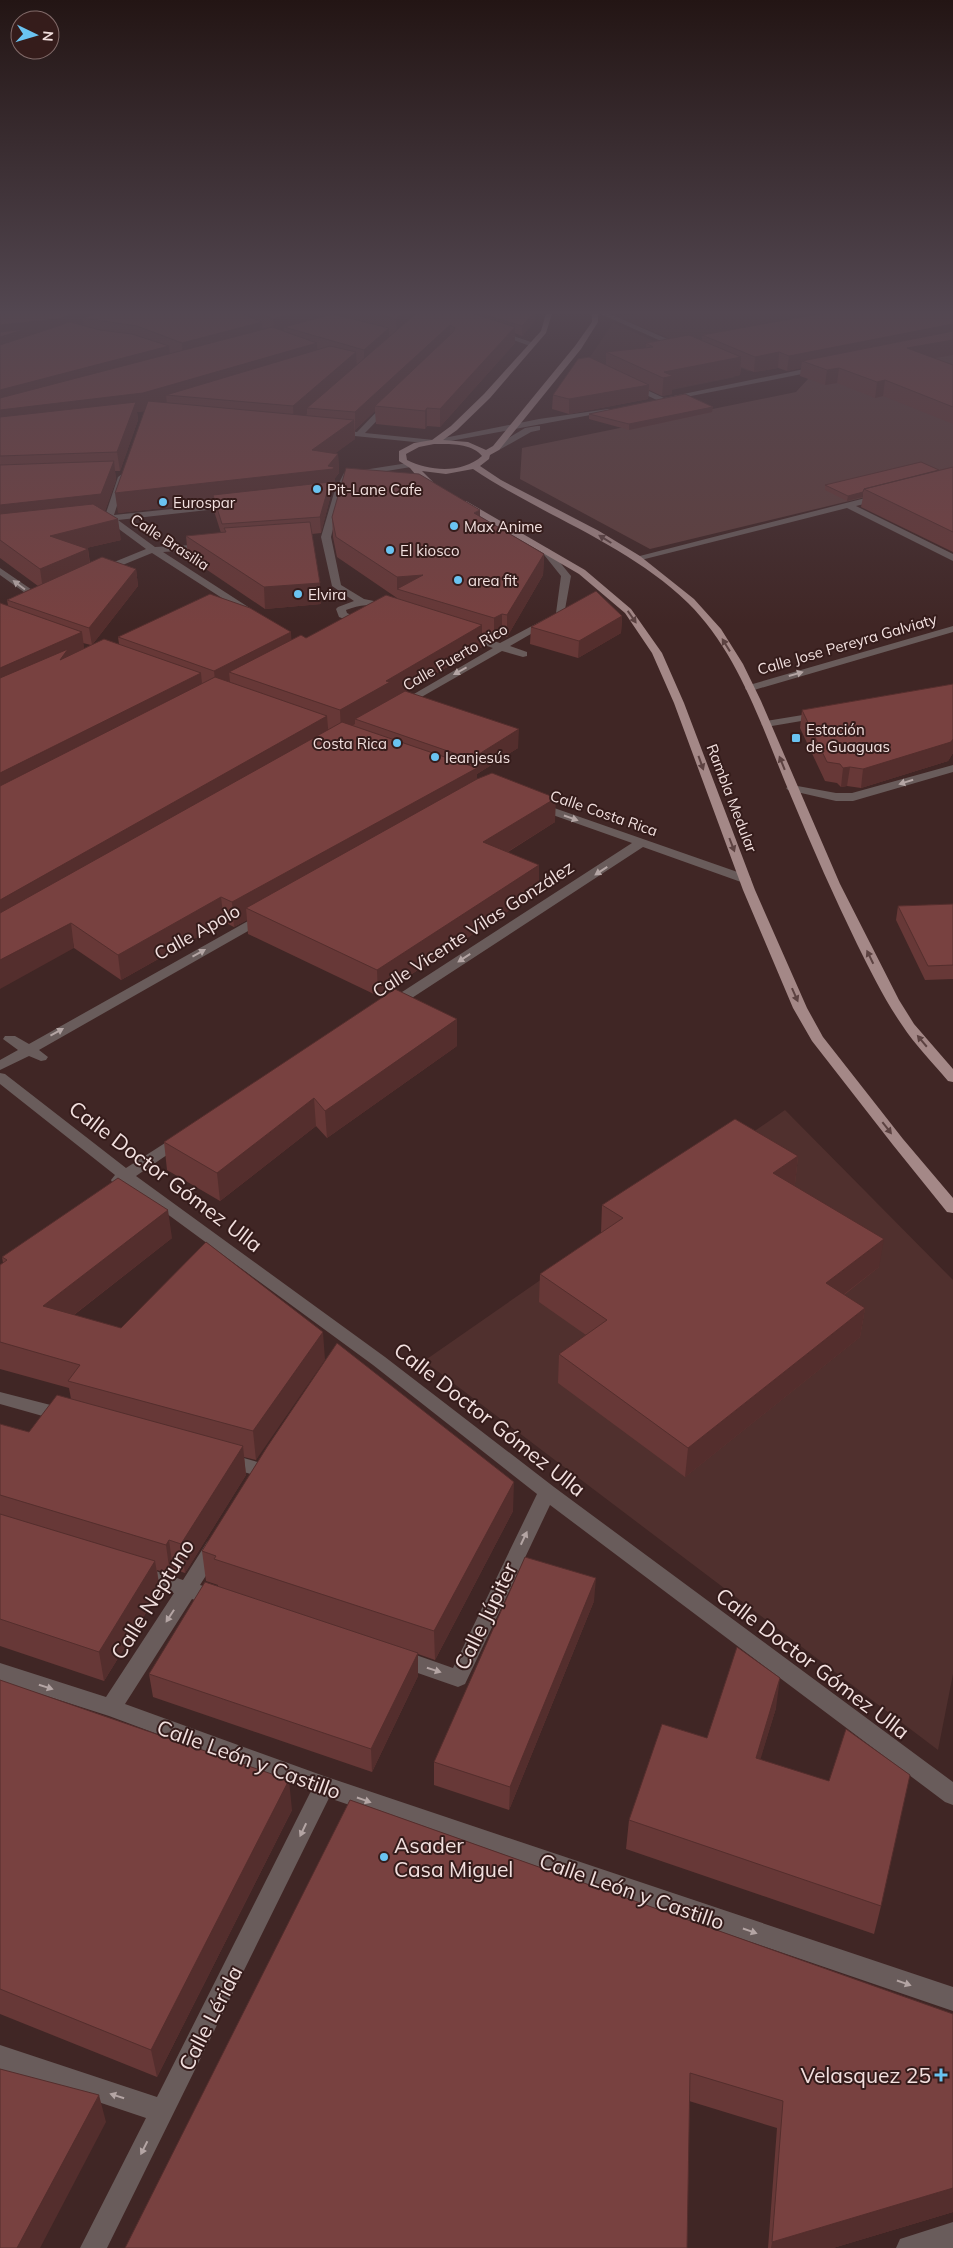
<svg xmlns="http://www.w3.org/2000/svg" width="953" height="2248" viewBox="0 0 953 2248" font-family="Mulish,sans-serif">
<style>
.built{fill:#50302e}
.green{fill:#603e3c}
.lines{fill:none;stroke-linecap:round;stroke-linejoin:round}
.minor{fill:#695c5b;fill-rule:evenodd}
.major{fill:#a48887;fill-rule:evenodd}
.wall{fill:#673837;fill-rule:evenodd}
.shaded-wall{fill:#542e2d}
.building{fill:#784140;stroke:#542e2d}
.oneway{fill:#5c4241}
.oneway2{fill:#b4a5a4}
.poi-dot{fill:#6ac3f1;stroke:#351c1b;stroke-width:2}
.labels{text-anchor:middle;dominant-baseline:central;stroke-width:4;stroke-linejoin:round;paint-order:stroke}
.far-poi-label{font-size:15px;fill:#f2e0df;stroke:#351c1b;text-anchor:start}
.far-street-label{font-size:15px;fill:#f2e0df;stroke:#351c1b}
.street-label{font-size:18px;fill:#f2e0df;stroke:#351c1b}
.near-street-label{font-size:21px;fill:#f2e0df;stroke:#351c1b}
.near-poi-label{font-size:21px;fill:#f2e0df;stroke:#351c1b;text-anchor:start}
</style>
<rect width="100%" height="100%" fill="#402625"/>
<path class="built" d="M653 310H927L953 332 748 371 618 317Z
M613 323 736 377 657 393 588 360Z
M785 1110 953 1280V1674L938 1750 424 1361Z"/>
<path class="green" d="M953 349V476L650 549 520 479 522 448 796 392 808 379Z"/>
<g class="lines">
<path class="minor" d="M592 310H601L688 348 681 350Z
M494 331H498L537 344 530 346 494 333Z
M819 366H822V370L661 402 627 386 634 384 664 398Z
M386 402 393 404 365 433 434 440 539 419 608 409 612 411 434 444 335 434 331 432 335 430 357 432Z
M537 426H540V430L531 432 499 450 492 448 525 428Z
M408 463H411V467L350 477 342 493 331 537 341 585 364 599 384 603 392 612 390 614H384C372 601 360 605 346 610L347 613 355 617V621L352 622 339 617 336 609 338 607 354 601 332 586 321 537 334 493 344 473Z
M122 474 126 477 114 515 238 502V506L235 507 118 520 155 547 211 544 213 546 208 549 163 552 256 612V616H250L152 553 103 573H97V569L146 549 108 521 96 523 92 520 105 516 118 477Z
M881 494 884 495V499L856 506 953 554V561L847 508 637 561 632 558Z
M546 548 549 549 571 576 564 615H558L556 613 561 576 541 551Z
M0 568 41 596V600H35L0 575Z
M547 618 550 619V623L510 646 527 652V656L523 657 502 651 404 707 400 708 395 705 493 648 460 637V633H468L500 643Z
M953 626V632L754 690H746L745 688 746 686Z
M821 712 826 715 825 717 766 727 761 724 766 721Z
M953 765V772L853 801H836L788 790 786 788 792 785 836 793H852Z
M537 802 749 876 751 879 745 883 741 882 643 847 395 1009H385L383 1006 385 1003 632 843 533 808 531 806Z
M264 912 269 913 270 916 269 919 39 1050 48 1057 46 1060 41 1061 29 1056 0 1070V1060L18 1050 3 1039 5 1036H15L29 1044Z
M0 1073 5 1074 126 1168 176 1136H186L189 1139 186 1142 136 1176 385 1357 554 1487 953 1782V1805L945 1802 550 1505 465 1684 458 1687 392 1664 389 1658 392 1652 399 1649 453 1668 537 1494 373 1365 125 1183 119 1185 113 1184 111 1180 115 1175 0 1084Z
M0 1392 70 1410 73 1415 70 1420 64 1422 0 1404Z
M226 1453 268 1465 270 1470 268 1475 261 1477 219 1465 217 1460 219 1455Z
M214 1539 221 1542 224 1547 200 1585 225 1593 228 1599 225 1605 218 1607 192 1599 125 1704 324 1776 953 1987V2011L329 1798 107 2248H80L146 2118 0 2069V2045L157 2097 311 1791 109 1716 0 1681V1663L106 1697 174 1593 133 1580 130 1574 133 1568 140 1566 183 1580 207 1542Z
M953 2222V2248H896L900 2239Z"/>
<path class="major" d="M547 310H553L546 333 490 398 457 430 443 440 468 442 486 450 493 446 575 346 592 322V310H598V322L581 349 499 450 490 455 489 459 480 466 501 480 599 531 640 556 694 599 721 629 743 664 761 701 840 884 899 1000 914 1024 953 1069V1082L948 1081C933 1063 915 1045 902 1025 884 999 871 972 857 944 834 897 813 849 793 801 764 734 741 655 688 603 626 543 543 516 473 469L446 474 422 471 438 487 434 490 421 481 410 468 399 461V451L414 443 432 440 451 426 484 394 541 331ZM434 444C449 444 472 443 482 456 462 474 429 471 407 460L406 454 419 447Z
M460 501H466L585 570 631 609 662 653 684 703 755 890 807 1008 823 1037 903 1139 953 1198V1213L947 1212 893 1145 812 1041 793 1008 743 890 674 703 652 653 625 613 579 574 460 505Z"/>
</g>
<path class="wall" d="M0 310H413L412 317 420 310H529L535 312V321L522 336 515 333V343L440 427 427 426 425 429 376 424 375 411 355 430V439L335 453 338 454 339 473 335 478V487L334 489 330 490V498L321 533 312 534 321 604 265 609 188 557 186 536 221 533 214 511V502L118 513 145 411 137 412 138 420 120 471H115L116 480 105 511 121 540 86 548 88 549 90 563 136 569 138 586 92 645 119 644 118 637 291 632V640L306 638 397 599V598L337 557 333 537 332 517H480L544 554 543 575 507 637 502 635 494 640 482 636V647L406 691 518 748 477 774V779L555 822 508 852 539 891 378 996 248 934 247 920 234 927 224 922 121 980 74 948 7 600 38 586 0 558ZM83 643 91 645 84 649Z
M808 310H953V355L934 358 953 365V424L883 396 875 398 837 383 825 385 800 376 801 368 787 371 778 368 754 372 741 367 740 375 672 388V394L662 396 649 390 648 399 569 414 552 409 553 395 606 365V352L646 348V343L702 341V335L818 314Z
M712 412 629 430 589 419V414Z
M953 467V552L861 507 863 497 847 501 825 490V485L939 470Z
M622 616 621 633 578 658 530 644 531 627Z
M953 684V753L948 761 861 788 847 786 841 787 837 783 825 781 800 728 802 710Z
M953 904V979L925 980 896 920 898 906Z
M457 1046 327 1138 316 1126 220 1201 167 1170 164 1142Z
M798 1156 795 1184 793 1185 879 1267 844 1295 865 1308 860 1337 685 1477 558 1383 559 1354 586 1335 539 1302 540 1274 601 1233 602 1205Z
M172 1238 74 1315 121 1328 323 1332 256 1460 244 1457 246 1475 185 1573 173 1569 170 1574 157 1570 160 1590 104 1681 0 1646V1424L29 1432 71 1399 69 1388 0 1369V1265L3 1263 2 1257Z
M513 1511 435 1660 418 1654V1676L372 1772 153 1697 149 1674 218 1586V1585L206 1581 202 1551Z
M594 1601 509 1810 434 1785V1762Z
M0 1680 292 1810 157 2077 0 2014Z
M776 1708 760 1759 881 1906 874 1934 626 1849 629 1820 707 1738Z
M350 1800 953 2014V2212L833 2248H768L777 2128 689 2101Z"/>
<path class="shaded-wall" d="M85 310H138L83 318 84 328 0 355V325Z
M307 310H317L318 324 284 327V333L274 336 273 319Z
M335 310H349V316L335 319Z
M406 310H413L412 315V322L397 336 396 319Z
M535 312V321L522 336V326Z
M262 322 263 339 183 360 182 343Z
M953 324V338L802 361 801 368 787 371 789 356Z
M450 325V341L375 406V411L355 430V412Z
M515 327V343L440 427V409Z
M389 328V342L364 364V350Z
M953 340V355L905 363 907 348Z
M317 343 318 360 166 395 167 405 145 411 137 412 138 420 120 471 117 452 0 429V410Z
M169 346 171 363 0 409V390Z
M356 352 357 370 307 408V414L294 425 293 406Z
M779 352 778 368 754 372 755 357Z
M741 357 740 375 672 388V394L662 396 664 372Z
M839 368 837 383 825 385 827 370Z
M885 380 883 396 875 398 877 382Z
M649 385 648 399 569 414V399Z
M713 407 712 412 629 430V424Z
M427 408V426L425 429V411Z
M354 420 355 439 313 470 312 450Z
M338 454 339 473 335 478V487L334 489 330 490V498L321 533 320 517 213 495 214 502 118 513 115 493 328 466Z
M114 461 116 480 104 514 0 526V505Z
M863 492V497L847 501 848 496Z
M480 510V530L474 513Z
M118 519 121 540 52 556 50 536Z
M88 549 90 569 43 590 40 569Z
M544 554 543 575 507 637V615Z
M136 569 138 586 92 645 89 628Z
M423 575 397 589V577Z
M320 583 321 604 265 609 264 587Z
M502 614V635L494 640V618Z
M622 616 621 633 578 658 579 641Z
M482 625V647L390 700 355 719V724L341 732 340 710 386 681Z
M82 632 85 654 0 692V668Z
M291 632 292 650 229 672 230 682 216 689 214 671Z
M201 673 203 695 0 799V773Z
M327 716 329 739 0 928V900Z
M519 729 518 748 477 774V792L246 908 247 920 234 927 232 902 471 771V759Z
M953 739V753L948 761 861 788 863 769Z
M850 767 847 786 841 787 843 768Z
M556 798 555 822 483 867V842Z
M539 865V891L378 996 377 970Z
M221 897 224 922 121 980 118 955Z
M71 923 74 948 0 989V960Z
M457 1019V1046L327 1138 325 1111Z
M314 1098 316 1126 220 1201 217 1173Z
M798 1156 795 1184 770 1201 773 1173Z
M168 1210 172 1238 48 1335 43 1306Z
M884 1239 879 1267 821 1312 826 1283Z
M865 1308 860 1337 685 1477 688 1448Z
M323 1332 325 1360 256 1460 253 1431Z
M243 1446 246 1475 185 1573 181 1544Z
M514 1482 513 1511 435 1660 434 1631Z
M169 1540 173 1569 170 1574 166 1545Z
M155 1561 160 1590 104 1681 99 1652Z
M596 1578 594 1601 509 1810 510 1787Z
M418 1653V1676L372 1772 371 1749Z
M780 1678 776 1708 752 1787 756 1758Z
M289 1780 292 1810 157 2077 151 2050Z
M99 2095 106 2122 40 2248H17Z
M953 2188V2212L833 2248H771L772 2242Z"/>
<path class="building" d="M0 310H85L58 319 0 325Z
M106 310H234L262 322 182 343 137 326 83 318Z
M252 310H307L273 319Z
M363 310H406L396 319Z
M420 310H463L515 327 440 409 427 408 425 411 375 406 453 332 455 328 450 325 355 412 307 408Z
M469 310H529L535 312 522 326Z
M840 310H953V324L789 356 779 352 755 357 702 335Z
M333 314 389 328 364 350 284 327Z
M70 322 100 330 132 334 169 346 0 390V345Z
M272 327 317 343 143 393 0 410V398Z
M26 329 0 337V332Z
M953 331V340L907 348 953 365V407L885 380 877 382 839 368 827 370 802 361Z
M689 335 741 357 664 372 673 376 663 378 606 352 653 347 646 343Z
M330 346 356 352 293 406 166 395Z
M589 357 649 385 569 399 553 395 578 359Z
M685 394 713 407 629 424 589 414Z
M148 401 354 420 312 450 338 454 328 466 334 467 333 469 115 493Z
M136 402 117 452 0 456V417Z
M114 461 101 494 0 505V465Z
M921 462 939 470 864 489 863 492 848 496 825 485Z
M953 467V532L864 489Z
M346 468 419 474 480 510 474 513 544 554 507 615 502 614 494 618 397 589 423 575 397 577 336 537 332 517Z
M330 482 320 517 222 524 213 495Z
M93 504 118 519 50 536 88 549 40 569 0 540V514Z
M310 522 320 583 264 587 186 536 226 532 224 528Z
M102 557 136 569 89 628 7 600Z
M596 591 622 616 579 641 531 627Z
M210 594 250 608 291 632 214 671 118 637Z
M386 595 482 625 386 681 390 682 340 710 229 672 301 635 306 638Z
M0 603 82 632 0 668Z
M104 639 201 673 0 773V678L68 649 60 660Z
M215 677 327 716 0 900V786Z
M953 684V739L951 742 863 769 850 767 843 768 840 764 827 762 802 710Z
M405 691 519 729 471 759 355 719Z
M342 722 477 768 232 902 221 897 118 955 71 923 0 960V913Z
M492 773 556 798 483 842 539 865 377 970 246 908 477 779Z
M953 904V965L928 966 898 906Z
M395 989 457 1019 325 1111 314 1098 217 1173 164 1142Z
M735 1119 798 1156 773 1173 884 1239 826 1283 865 1308 688 1448 559 1354 607 1320 540 1274 623 1218 602 1205Z
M118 1178 168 1210 43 1306 121 1328 206 1242 323 1332 253 1431 68 1381 80 1365 0 1342V1265L7 1260 2 1257Z
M337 1343 514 1482 434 1631 214 1559 216 1556 202 1551 267 1447Z
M57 1395 243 1446 181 1544 169 1540 166 1545 0 1495V1424L29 1432Z
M0 1514 155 1561 99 1652 0 1619Z
M525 1557 596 1578 510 1787 434 1762Z
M205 1582 418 1653 371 1749 149 1674Z
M737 1647 780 1678 756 1758 829 1781 846 1729 910 1775 881 1906 629 1820 662 1724 707 1738Z
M0 1680 289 1780 151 2050 0 1989Z
M350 1800 953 2014V2188L772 2242 783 2101 690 2073 687 2248H125Z
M0 2069 99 2095 17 2248H0Z"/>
<defs><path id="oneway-solid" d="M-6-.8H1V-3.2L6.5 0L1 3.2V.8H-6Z" transform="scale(1.25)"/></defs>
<g class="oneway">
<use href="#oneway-solid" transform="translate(605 539) rotate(-148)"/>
<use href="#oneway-solid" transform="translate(632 617) rotate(55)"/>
<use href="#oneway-solid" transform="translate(726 645) rotate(-122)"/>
<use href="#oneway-solid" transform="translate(701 763) rotate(70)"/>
<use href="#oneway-solid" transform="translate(782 763) rotate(-112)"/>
<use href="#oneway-solid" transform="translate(732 845) rotate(69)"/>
<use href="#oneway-solid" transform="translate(870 957) rotate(-116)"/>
<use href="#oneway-solid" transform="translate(795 995) rotate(66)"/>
<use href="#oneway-solid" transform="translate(922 1041) rotate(-130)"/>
<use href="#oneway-solid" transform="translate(887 1128) rotate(52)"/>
</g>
<g class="oneway2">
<use href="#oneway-solid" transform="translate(19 585) rotate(-143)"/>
<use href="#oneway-solid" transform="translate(460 671) rotate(151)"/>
<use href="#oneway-solid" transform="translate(796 674) rotate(-16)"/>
<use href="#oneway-solid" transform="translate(906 782) rotate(163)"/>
<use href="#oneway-solid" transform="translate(571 818) rotate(19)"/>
<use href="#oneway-solid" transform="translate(601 871) rotate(147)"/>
<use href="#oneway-solid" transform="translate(199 953) rotate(-29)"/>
<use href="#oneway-solid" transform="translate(464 958) rotate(147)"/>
<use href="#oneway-solid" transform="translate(57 1032) rotate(-29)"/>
<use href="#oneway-solid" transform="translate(524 1538) rotate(-65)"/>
<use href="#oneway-solid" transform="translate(170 1616) rotate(123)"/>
<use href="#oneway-solid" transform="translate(434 1670) rotate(18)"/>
<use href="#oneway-solid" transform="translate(46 1687) rotate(18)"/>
<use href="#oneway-solid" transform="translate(364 1800) rotate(19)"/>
<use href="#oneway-solid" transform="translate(303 1830) rotate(115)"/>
<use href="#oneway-solid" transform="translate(750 1931) rotate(19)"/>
<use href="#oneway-solid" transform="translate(904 1983) rotate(19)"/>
<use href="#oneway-solid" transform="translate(117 2096) rotate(-162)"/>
<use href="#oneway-solid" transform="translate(144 2148) rotate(117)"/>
</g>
<linearGradient id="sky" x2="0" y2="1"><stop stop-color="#231514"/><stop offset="0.5" stop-color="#534751"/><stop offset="1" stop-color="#534751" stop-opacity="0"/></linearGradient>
<rect width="953" height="625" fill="url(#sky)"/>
<g class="poi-dot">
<circle cx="317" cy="489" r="5"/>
<circle cx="163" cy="502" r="5"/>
<circle cx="454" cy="526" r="5"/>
<circle cx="390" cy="550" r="5"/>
<circle cx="458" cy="580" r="5"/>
<circle cx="298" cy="594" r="5"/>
<rect x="791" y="733" width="10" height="10" rx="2.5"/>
<circle cx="397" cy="743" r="5"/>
<circle cx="435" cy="757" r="5"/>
<circle cx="384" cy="1857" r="5"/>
<path d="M938.5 2067.5h5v5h5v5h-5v5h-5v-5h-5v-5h5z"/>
</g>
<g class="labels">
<g class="far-poi-label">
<text x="327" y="489">Pit-Lane Cafe</text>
<text x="173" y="502">Eurospar</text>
<text x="464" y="526">Max Anime</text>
<text x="400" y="550">El kiosco</text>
<text x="468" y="580">area fit</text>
<text x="308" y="594">Elvira</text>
<text x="806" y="729">Estación<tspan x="806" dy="17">de Guaguas</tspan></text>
<text x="387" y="743" text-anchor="end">Costa Rica</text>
<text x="445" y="757">Ieanjesús</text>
</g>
<g class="far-street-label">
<text transform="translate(170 542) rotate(33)">Calle Brasilia</text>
<text transform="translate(847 644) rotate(-16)">Calle Jose Pereyra Galviaty</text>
<text transform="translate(455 657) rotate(-30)">Calle Puerto Rico</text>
<text transform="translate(732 798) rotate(69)">Rambla Medular</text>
<text transform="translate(604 813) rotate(19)">Calle Costa Rica</text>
</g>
<g class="street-label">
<text transform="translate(473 929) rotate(-33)">Calle Vicente Vilas González</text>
<text transform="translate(197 932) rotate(-29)">Calle Apolo</text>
</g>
<g class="near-street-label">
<text transform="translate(166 1176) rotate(37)">Calle Doctor Gómez Ulla</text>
<text transform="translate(490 1419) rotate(38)">Calle Doctor Gómez Ulla</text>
<text transform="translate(152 1599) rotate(-58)">Calle Neptuno</text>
<text transform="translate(485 1616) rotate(-64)">Calle Júpiter</text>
<text transform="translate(813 1663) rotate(37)">Calle Doctor Gómez Ulla</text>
<text transform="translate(249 1759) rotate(20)">Calle León y Castillo</text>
<text transform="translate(632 1891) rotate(19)">Calle León y Castillo</text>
<text transform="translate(210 2018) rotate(-63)">Calle Lérida</text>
</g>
<g class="near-poi-label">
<text x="394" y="1845">Asader<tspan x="394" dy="24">Casa Miguel</tspan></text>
<text x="931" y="2075" text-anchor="end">Velasquez 25</text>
</g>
</g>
<g transform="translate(35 35) rotate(95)"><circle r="24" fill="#351c1b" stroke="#816a69"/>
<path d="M0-4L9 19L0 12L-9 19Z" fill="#6ac3f1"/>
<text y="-8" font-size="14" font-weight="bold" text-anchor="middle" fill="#f2e0df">N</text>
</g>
</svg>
